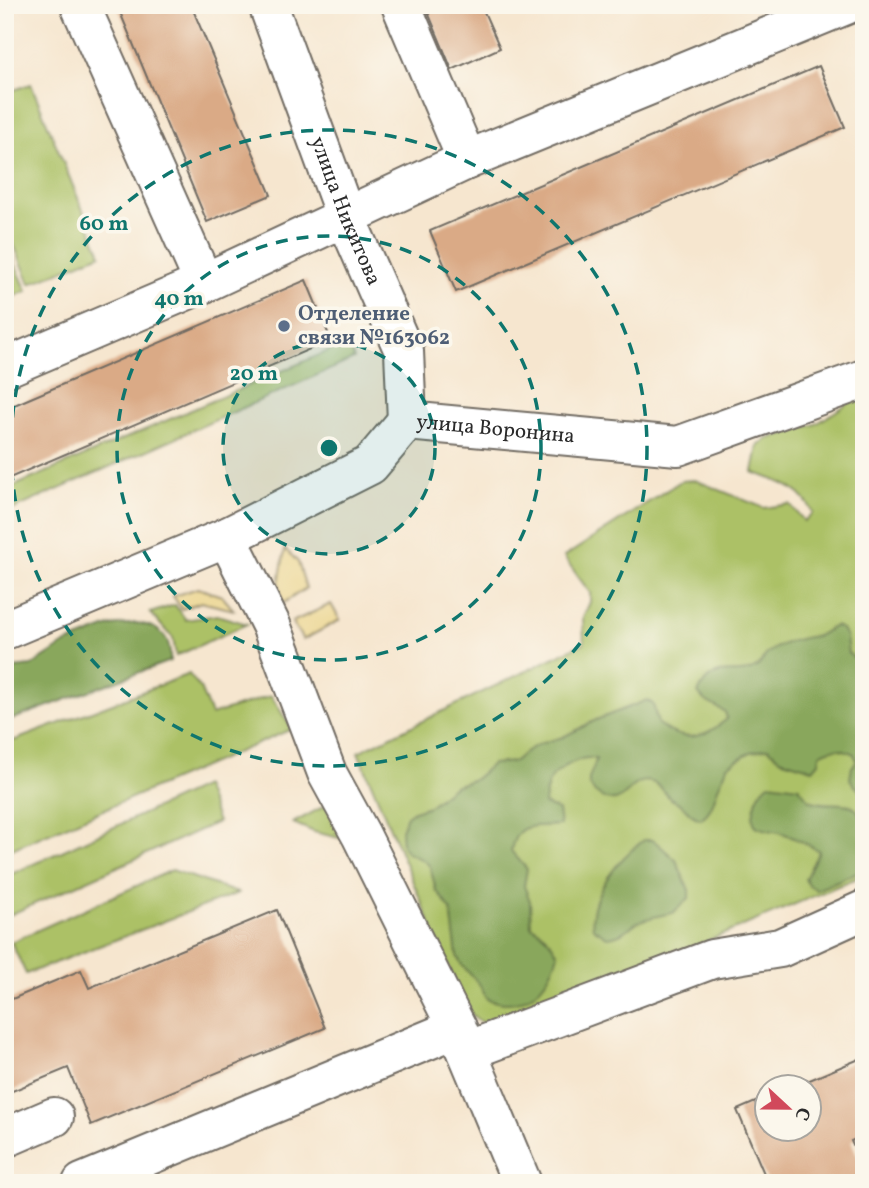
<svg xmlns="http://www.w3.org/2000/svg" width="869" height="1188" viewBox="0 0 869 1188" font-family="Vollkorn,serif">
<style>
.green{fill:#acc166;stroke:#6c7648;stroke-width:2}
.forest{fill:#89a75b;stroke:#5a6943;stroke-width:2}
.sand{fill:#eeda9e;stroke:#8c8264;stroke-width:2}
.building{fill:#daaa86}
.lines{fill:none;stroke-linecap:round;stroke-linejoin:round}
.minor-casing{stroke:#726c64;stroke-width:42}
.minor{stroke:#fff;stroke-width:38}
.ring{fill:none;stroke:#0f766e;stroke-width:3.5;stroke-dasharray:12 9}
.service-dot{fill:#5c6f8a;stroke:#fbf7ec;stroke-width:2.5}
.labels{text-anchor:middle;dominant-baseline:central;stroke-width:7;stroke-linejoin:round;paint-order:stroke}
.street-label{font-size:21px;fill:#2b2b2b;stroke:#fbf7ec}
.service-label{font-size:21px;font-weight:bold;fill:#4e5e75;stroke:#fbf7ec;text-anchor:start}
.centre{fill:#0f766e;stroke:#fbf7ec;stroke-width:3.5}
.ring-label{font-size:21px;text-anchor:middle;font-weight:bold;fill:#0f766e;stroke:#fbf7ec;stroke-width:7;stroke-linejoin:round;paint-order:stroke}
</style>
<rect width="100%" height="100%" fill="#fbf7ec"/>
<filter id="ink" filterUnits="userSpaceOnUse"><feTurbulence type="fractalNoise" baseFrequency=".0143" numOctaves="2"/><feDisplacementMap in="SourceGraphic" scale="14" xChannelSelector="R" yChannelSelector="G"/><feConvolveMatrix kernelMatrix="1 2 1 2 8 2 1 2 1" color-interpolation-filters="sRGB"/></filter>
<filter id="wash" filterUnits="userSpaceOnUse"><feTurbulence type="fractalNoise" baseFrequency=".00686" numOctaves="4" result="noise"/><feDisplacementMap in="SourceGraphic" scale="28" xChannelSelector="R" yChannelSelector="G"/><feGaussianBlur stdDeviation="1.57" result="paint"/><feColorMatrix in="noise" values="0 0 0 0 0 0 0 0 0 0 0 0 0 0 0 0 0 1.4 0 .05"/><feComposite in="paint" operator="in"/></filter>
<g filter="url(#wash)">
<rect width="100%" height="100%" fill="#f6e6cf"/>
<path class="green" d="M31 84 101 254 30 284 5 223V93Z
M12 257 27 291 5 300V260Z
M349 342 354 359 5 513V490Z
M864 393V875L506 1026C488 1028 479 1023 467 1010L358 752 584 643 583 618 590 602V593L564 557 681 481 695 480 764 508 790 504 804 521 813 513C801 486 778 482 753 472L758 446 767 439 816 424Z
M175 605 186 620 217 615 247 624 176 656 173 638 150 613Z
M189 674 200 688 211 715 271 696 292 729 5 852V744Z
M204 786 218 822 5 917V877Z
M328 804 348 840 314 832 293 823Z
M172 870 238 893 26 974 11 942Z"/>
<path class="forest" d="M137 623C160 626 172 637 170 661L5 722V669L31 666 67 643 110 626Z
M835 626 842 629 846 636 848 653 864 665V793L855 786 850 779 852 767 857 761 854 754C842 748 833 746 820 754L819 762 813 769 780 759 768 748 751 752 727 766C725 775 721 780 718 788 713 801 713 810 701 819 689 816 688 809 679 803 676 801 672 800 670 798 664 793 662 786 654 783 628 772 627 816 597 794 593 791 588 785 589 780 590 773 595 767 596 759 582 754 559 768 550 780 546 787 545 796 544 804L558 810 560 825C535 828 517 819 511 851L527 869 524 886 530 901 531 926C544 932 552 942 558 954 548 988 523 1013 487 999L479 984 461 964 457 956 451 910 436 890 430 866 423 860 407 853 402 846 401 830 407 816 414 811 429 806 454 786 475 779 492 764 514 762 525 752 539 744 563 737 596 720 647 700 653 704 658 724C685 744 703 739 727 719L725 712 704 700 698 693C714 659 734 680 755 668 762 665 763 656 769 652 783 642 800 638 816 636 823 635 828 628 835 626Z
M769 783 799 787C802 791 806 797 810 800 829 810 857 792 864 825 867 838 864 855 864 869L817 890 809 886 805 879 819 851C816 848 784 833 779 832 761 828 748 831 755 806 757 797 761 789 769 783Z
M644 840H652L658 844 676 860 689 890V898L673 913C670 913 639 920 636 923 626 930 621 936 607 937L593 928C588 895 619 858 644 840Z"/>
<path class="sand" d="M285 549 298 562 306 588 282 604 279 583Z
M198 588 222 596 234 610 201 602 182 609 173 596Z
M331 604 340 620 303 640 292 622Z"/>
<g id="blocks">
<path class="building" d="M117 5H191L271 195 207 222Z
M425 5H481L500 48 452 70Z
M819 66 845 127 456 292 430 231Z
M306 280 331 340 5 480V409Z
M277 910 325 1028 91 1125 68 1068 5 1094V1002L81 970 89 988Z
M864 1057V1135L851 1141 864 1170V1183H768L737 1110 767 1097V1129H809V1087H793Z"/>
</g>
</g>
<g filter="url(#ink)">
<use href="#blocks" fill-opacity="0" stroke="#726c64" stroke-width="2"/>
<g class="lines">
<defs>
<g id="minor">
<path d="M80 5 204 283"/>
<path id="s1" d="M268 5 346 218 404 351 407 421"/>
<path d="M401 5 467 160"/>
<path d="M5 368 204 283 467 160 846 5"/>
<path id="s2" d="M407 421 678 446 864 379"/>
<path d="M227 537 271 625 327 773 361 835 457 1028 522 1183"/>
<path d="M5 630 227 537 370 465 407 421"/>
<path d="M467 1051 712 959 780 948 864 910"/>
<path d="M5 1138 54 1117"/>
<path d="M82 1183 457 1028"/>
</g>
</defs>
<use href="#minor" class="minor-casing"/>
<use href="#minor" class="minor"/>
</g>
</g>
<circle cx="329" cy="448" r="106" fill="#0f766e" fill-opacity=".12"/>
<g class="ring">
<circle cx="329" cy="448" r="106"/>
<circle cx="329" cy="448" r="212"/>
<circle cx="329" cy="448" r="318"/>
</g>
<circle class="service-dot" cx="284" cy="326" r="7"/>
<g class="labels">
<g class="street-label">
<text stroke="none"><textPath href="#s1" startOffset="220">улица Никитова</textPath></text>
<text stroke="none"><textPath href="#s2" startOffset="89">улица Воронина</textPath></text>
</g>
<g class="service-label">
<text x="298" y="314">Отделение<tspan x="298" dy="24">связи №163062</tspan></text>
</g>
</g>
<circle cx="329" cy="448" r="10" class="centre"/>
<g class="ring-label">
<text x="104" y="230">60 m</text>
<text x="179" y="305">40 m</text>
<text x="254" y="380">20 m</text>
</g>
<rect width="869" height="1188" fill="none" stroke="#fbf7ec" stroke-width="28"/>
<g transform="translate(788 1108) rotate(112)"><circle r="33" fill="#fbf7ec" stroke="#a8a59f" stroke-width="2"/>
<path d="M0-5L12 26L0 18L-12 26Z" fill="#d1495b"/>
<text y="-10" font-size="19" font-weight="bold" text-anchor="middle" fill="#2b2b2b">С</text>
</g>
</svg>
